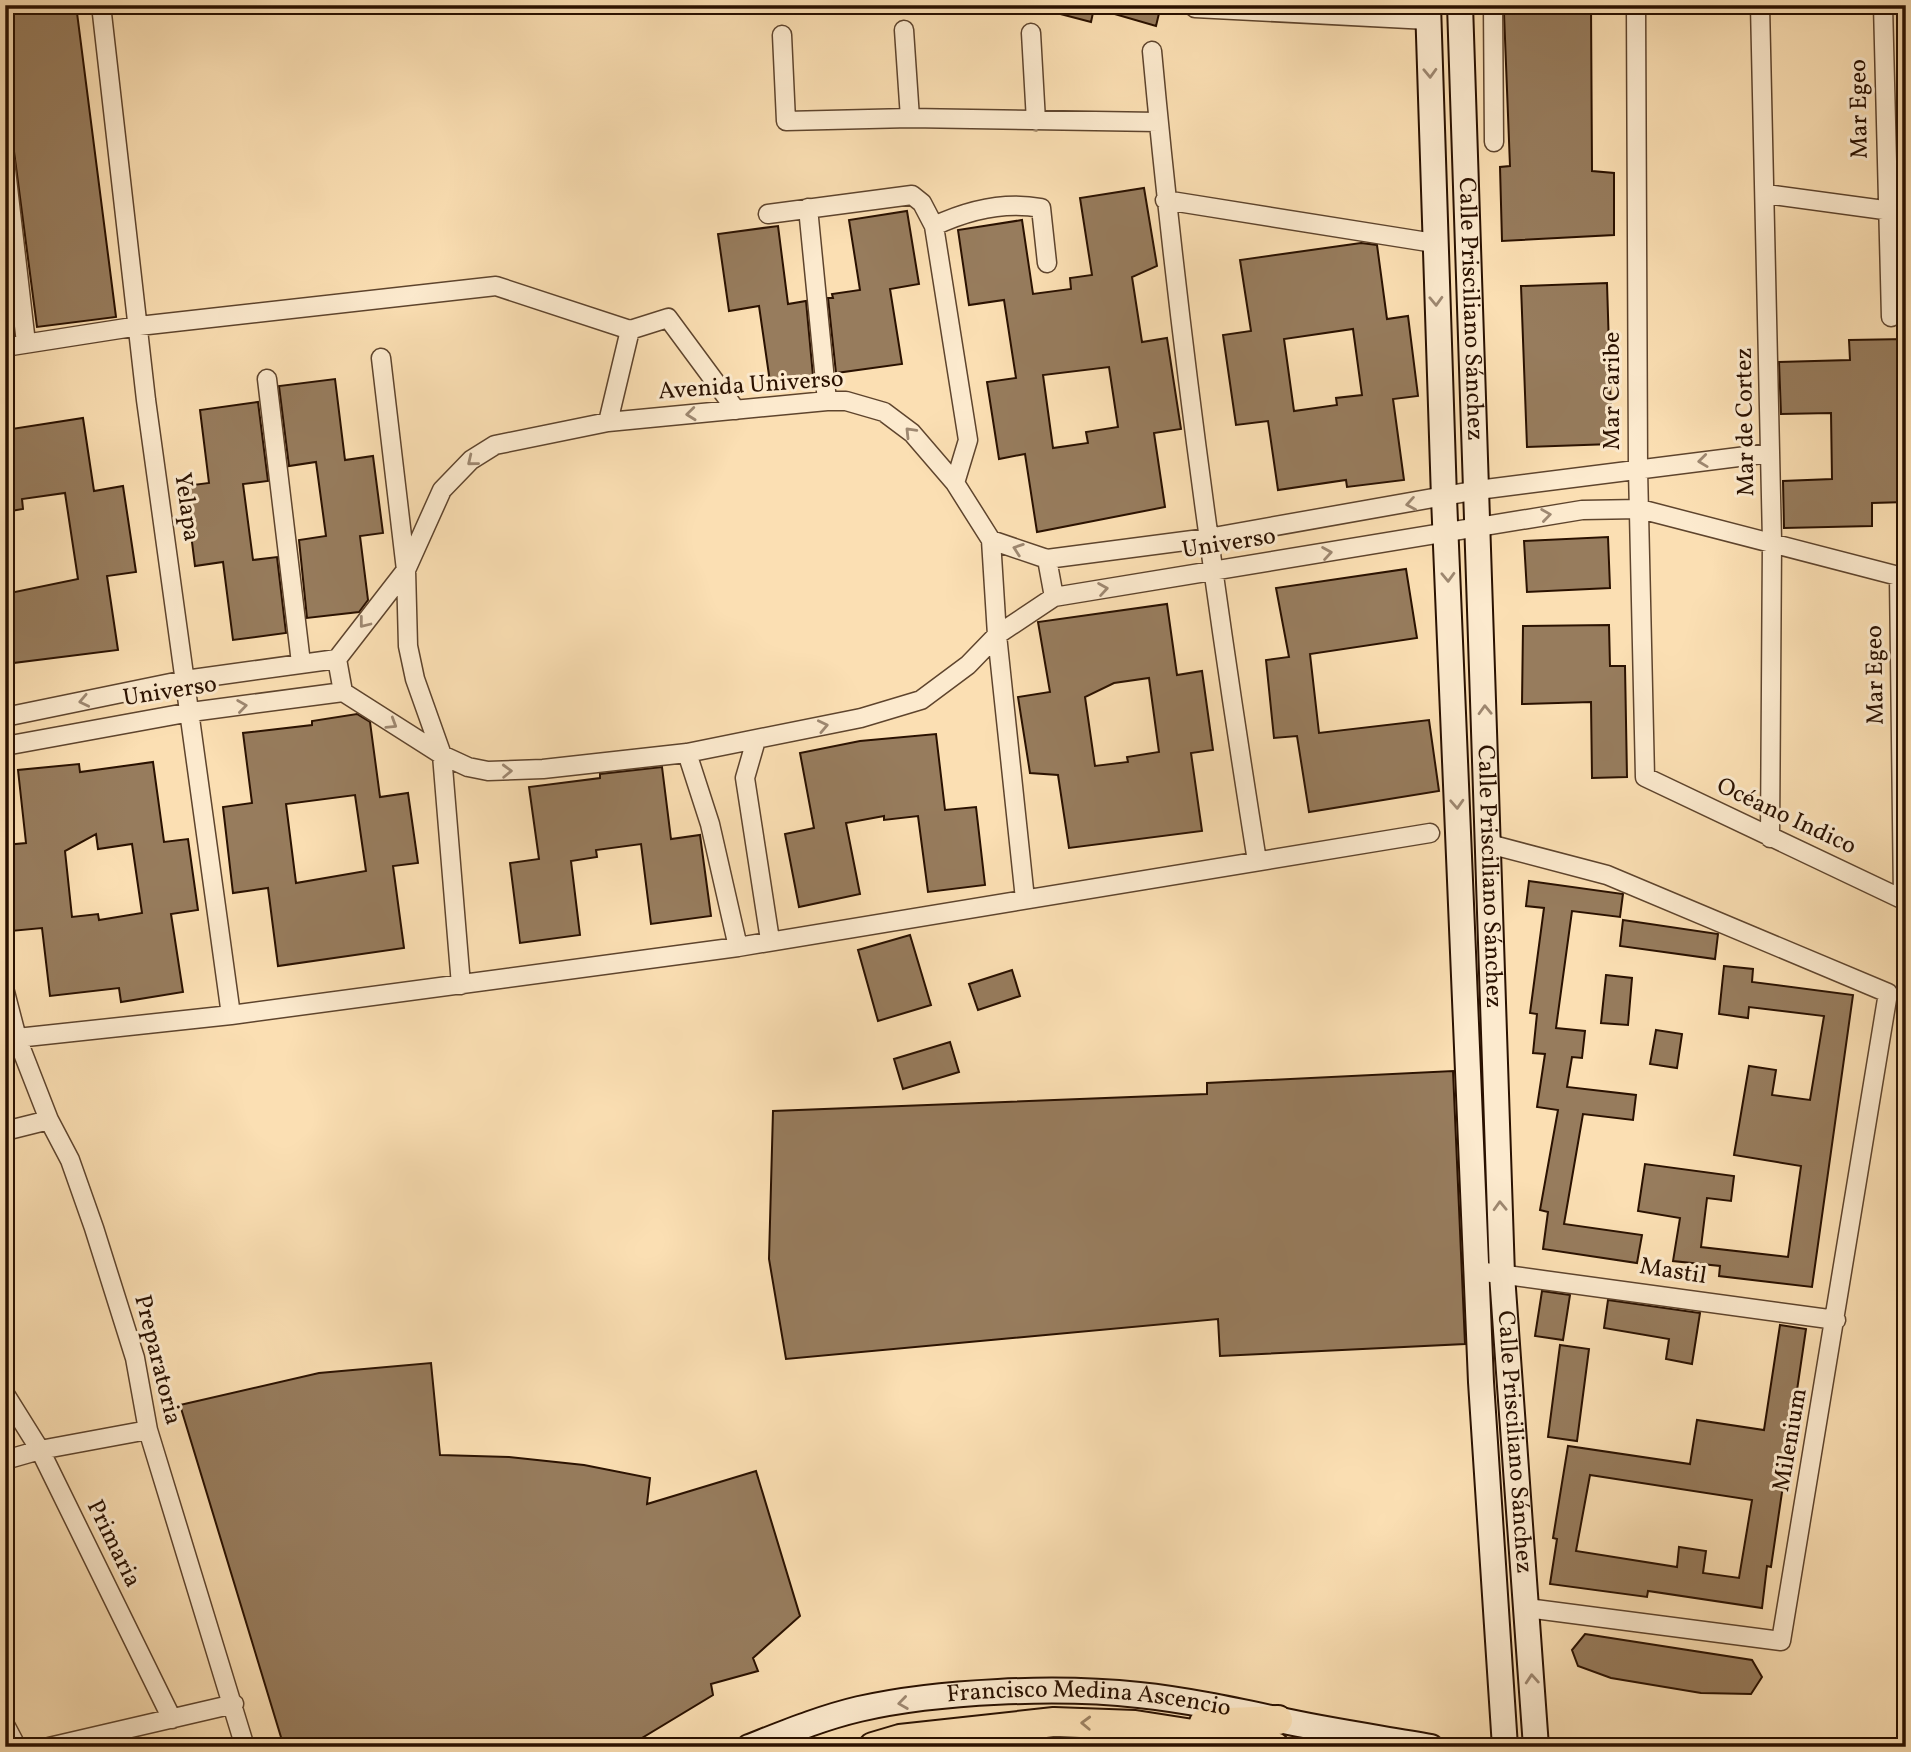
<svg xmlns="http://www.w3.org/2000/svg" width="1911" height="1752" viewBox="0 0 1911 1752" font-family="Vollkorn,serif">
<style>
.building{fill:#977c5d;stroke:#2a1100;stroke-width:2;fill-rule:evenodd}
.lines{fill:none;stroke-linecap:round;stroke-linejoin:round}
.minor-casing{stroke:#5e442d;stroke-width:21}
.tertiary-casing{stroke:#5e442d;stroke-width:24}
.secondary-casing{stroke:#2a1100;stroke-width:28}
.trunk-casing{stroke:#2a1100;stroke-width:32}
.minor{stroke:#fceace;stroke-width:18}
.tertiary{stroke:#fceace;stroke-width:21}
.secondary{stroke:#fceace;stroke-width:24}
.trunk{stroke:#fbdfb3;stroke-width:28}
.oneway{stroke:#9e8871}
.oneway2{stroke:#9d8262}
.labels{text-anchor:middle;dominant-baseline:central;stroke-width:6;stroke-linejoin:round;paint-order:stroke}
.street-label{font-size:24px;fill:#2a1100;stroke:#fceace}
</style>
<rect width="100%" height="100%" fill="#fbdfb3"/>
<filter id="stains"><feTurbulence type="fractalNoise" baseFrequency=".00286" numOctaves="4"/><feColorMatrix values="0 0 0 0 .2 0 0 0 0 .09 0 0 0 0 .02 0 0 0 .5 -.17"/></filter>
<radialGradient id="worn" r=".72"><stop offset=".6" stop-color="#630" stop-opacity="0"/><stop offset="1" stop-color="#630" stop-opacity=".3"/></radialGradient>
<path class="building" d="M5 5H76L116 317 37 327 5 83Z
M1046 5H1161L1156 26 1094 8 1091 22 1045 10Z
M1562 5H1591L1592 171 1614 173V235L1502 241 1500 167 1510 166 1504 13 1562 12Z
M1144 188 1157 266 1132 277 1142 342 1167 338 1181 429 1154 433 1165 507 1037 532 1025 454 999 459 987 382 1016 378 1004 300 969 305 958 230 1022 220 1033 294 1071 289 1070 278 1092 275 1080 198ZM1109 367 1118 427 1086 432 1088 443 1053 448 1043 375Z
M907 211 919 284 890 289 902 364 836 373 828 298H833L832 294 860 290 849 220Z
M778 226 788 304 806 301 813 376 770 382 759 306 729 311 718 234Z
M1361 243 1377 245 1387 319 1408 316 1418 396 1393 399 1404 480 1347 487 1346 480 1278 490 1268 421 1236 425 1223 335 1251 331 1240 260ZM1353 329 1362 395 1336 398 1337 405 1294 411 1284 339Z
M1607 283 1612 444 1527 447 1521 286Z
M1906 339V502L1872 503V526L1784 528 1783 481 1832 479 1831 413 1781 414 1779 362 1850 360 1849 340Z
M335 379 345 460 373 456 383 533 360 536 368 600 359 612 307 618 299 540 326 536 316 462 289 466 279 386Z
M258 402 268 481 243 484 253 560 277 557 286 633 233 640 223 562 195 566 185 486 209 483 200 410Z
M83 418 94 491 123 486 136 572 107 576 118 650 5 664V594L78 579 65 493 22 499 23 509 5 512V430Z
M1608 537 1610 588 1527 592 1524 541Z
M1406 569 1417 638 1310 654 1319 733 1429 720 1439 791 1309 812 1297 736 1274 738 1266 660 1289 657 1276 588Z
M1167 604 1177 675 1202 671 1213 750 1191 753 1202 831 1069 848 1058 775 1030 773 1018 697 1050 692 1038 622ZM1149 678 1159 752 1127 757 1128 762 1095 766 1085 697 1114 683Z
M1609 625 1610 666H1625L1627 777 1592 778 1591 702 1522 704 1523 626Z
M357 714 370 722 380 797 408 793 418 863 393 866 404 948 278 966 268 888 233 893 223 807 252 803 243 733 312 725V721ZM355 795 366 871 296 883 286 804Z
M936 734 945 810 976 807 985 885 928 892 918 816 884 820V816L846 823 860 894 799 907 785 834 814 828 800 753 860 741Z
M153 762 164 842 188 839 198 910 171 914 183 992 121 1002 119 988 50 996 42 928 11 931 5 845 26 843 18 770 79 764 80 772ZM96 834 98 849 132 844 142 913 99 920 98 914 72 917 65 851Z
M662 767 671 839 700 835 711 916 651 924 641 844 596 850 597 857 571 861 580 935 520 943 510 863 539 859 529 787 600 778V774Z
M1529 881 1623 894 1620 917 1572 911 1556 1028 1585 1031 1582 1058 1572 1057 1567 1087 1636 1095 1633 1120 1583 1114 1564 1224 1642 1235 1637 1263 1543 1249 1548 1212 1540 1210 1558 1110 1537 1107 1545 1054 1533 1053 1537 1014 1530 1013 1544 908 1526 906Z
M1623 920 1718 934 1715 959 1620 946Z
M910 935 931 1005 878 1021 858 950Z
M1724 966 1753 969 1752 982 1853 995 1812 1287 1719 1276 1720 1266 1673 1261 1680 1218 1638 1211 1645 1164 1734 1176 1731 1201 1707 1198 1701 1247 1788 1257 1801 1166 1734 1155 1749 1066 1776 1070 1772 1095 1810 1100 1824 1016 1749 1007 1748 1018 1719 1014Z
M1012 970 1020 996 978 1010 969 984Z
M1606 975 1632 978 1628 1025 1601 1023Z
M1656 1030 1682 1034 1677 1068 1650 1064Z
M950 1042 959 1072 903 1089 894 1059Z
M1453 1071 1465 1344 1220 1356 1218 1319 786 1359 769 1259 773 1111 1207 1094V1083Z
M1542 1291 1570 1295 1563 1340 1535 1336Z
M1608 1300 1700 1313 1692 1364 1666 1359 1669 1339 1604 1328Z
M1780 1325 1806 1329 1771 1567 1767 1566 1762 1608 1648 1591 1647 1597 1550 1584 1557 1539 1553 1538 1568 1446 1690 1464 1697 1420 1764 1430ZM1590 1475 1752 1500 1739 1578 1703 1573 1706 1551 1679 1547 1677 1567 1576 1551Z
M1560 1345 1589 1349 1577 1441 1548 1437Z
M431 1363 440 1455 509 1457 584 1465 650 1478 647 1504 756 1471 800 1616 753 1658 758 1671 711 1684 713 1695 627 1747H284L180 1405 319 1373Z
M1585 1634 1752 1660 1762 1677 1751 1694 1701 1693 1611 1678 1578 1666 1572 1650Z"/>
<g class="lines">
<defs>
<path id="minor" d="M101 5 146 400 231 1015
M1195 5V8L1428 20
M1493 5 1494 142
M1636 5 1638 469 1645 777 1906 901
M1760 5 1772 541 1770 838
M1883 5 1891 317
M904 30 910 118
M1031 33 1036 121
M782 35 786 121 910 118 1158 122
M1152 51C1177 322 1214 592 1257 861
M5 161 26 343
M1766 194 1906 213
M1165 200 1434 243
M808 208 827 401
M768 214 912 195 922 203 934 226 968 440 955 483
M934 226C966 211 1004 201 1041 208L1047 263
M630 330 668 318 736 410
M5 347 139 326 496 286 630 330 608 422
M381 358 406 570 408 646 415 679 442 755 461 985
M267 379 301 663
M991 540 1047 559 1208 538 1478 490 1770 453
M1047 559 1054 597
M1899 576 1903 900
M337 659 343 692
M5 717 185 680 337 659 406 570 442 490 471 460 495 445 608 422 827 401H846L884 412 912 433 955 483 991 540 997 635 1025 899
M756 740 745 778 770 940
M5 746 191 712 343 692 442 755 468 767 488 771 543 769 687 753 861 718 921 700 968 665 997 635 1054 597 1582 510 1640 509 1906 578
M687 753 710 824 738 947
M1489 844 1607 875 1888 993 1781 1641 1527 1608
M5 992 17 1038 49 1120 70 1160 94 1228 135 1358 148 1430 245 1747
M17 1038 231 1015 738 947 1430 833
M5 1131 49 1120
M1477 1271 1836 1320
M5 1394 40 1450 172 1719
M5 1460 40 1450 148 1430
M49 1747 234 1704"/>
<path id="tertiary" d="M5 1728 15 1747"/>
<g id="secondary">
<path d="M1428 5 1444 498 1481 1382 1505 1747"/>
<path id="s1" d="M1460 5 1502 1275 1536 1747"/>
<path id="s2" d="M749 1747C785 1733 821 1718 859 1709 938 1691 1058 1686 1139 1695 1187 1700 1233 1710 1280 1720 1330 1731 1381 1738 1431 1747"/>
</g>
<path id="trunk" d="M1204 1723 1278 1720
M873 1747 900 1739 1054 1722 1135 1725 1275 1747"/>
</defs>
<use href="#minor" class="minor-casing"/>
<use href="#tertiary" class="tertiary-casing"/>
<use href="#secondary" class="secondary-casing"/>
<use href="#trunk" class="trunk-casing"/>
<use href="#minor" class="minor"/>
<use href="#tertiary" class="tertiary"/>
<use href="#secondary" class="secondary"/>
<use href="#trunk" class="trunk"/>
</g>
<defs><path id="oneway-chevron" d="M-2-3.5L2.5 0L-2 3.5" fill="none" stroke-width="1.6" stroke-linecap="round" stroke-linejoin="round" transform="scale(1.75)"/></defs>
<g class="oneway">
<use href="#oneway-chevron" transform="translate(1430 73) rotate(88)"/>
<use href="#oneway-chevron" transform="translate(1436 301) rotate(88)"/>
<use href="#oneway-chevron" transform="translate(691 414) rotate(174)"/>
<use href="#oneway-chevron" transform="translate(910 432) rotate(-134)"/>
<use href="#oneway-chevron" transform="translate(472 461) rotate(141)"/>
<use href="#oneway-chevron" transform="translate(1703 461) rotate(173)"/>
<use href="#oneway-chevron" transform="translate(1411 504) rotate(170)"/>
<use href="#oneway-chevron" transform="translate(1546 515) rotate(-8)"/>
<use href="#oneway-chevron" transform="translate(1018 549) rotate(-161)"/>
<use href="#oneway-chevron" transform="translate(1327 553) rotate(-9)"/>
<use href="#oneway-chevron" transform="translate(1448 577) rotate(88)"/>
<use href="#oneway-chevron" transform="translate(1103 589) rotate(-9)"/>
<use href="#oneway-chevron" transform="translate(364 623) rotate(128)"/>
<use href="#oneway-chevron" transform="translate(84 701) rotate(168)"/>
<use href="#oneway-chevron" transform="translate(242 706) rotate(-8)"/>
<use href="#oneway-chevron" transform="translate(1485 710) rotate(-92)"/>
<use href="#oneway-chevron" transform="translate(392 724) rotate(32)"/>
<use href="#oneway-chevron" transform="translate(823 726) rotate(-12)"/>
<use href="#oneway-chevron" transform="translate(507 771) rotate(-2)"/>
<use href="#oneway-chevron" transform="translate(1457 804) rotate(87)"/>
<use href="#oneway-chevron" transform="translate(1500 1206) rotate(-92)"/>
<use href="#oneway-chevron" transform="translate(1532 1679) rotate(-94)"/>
<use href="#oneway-chevron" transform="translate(903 1703) rotate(172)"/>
</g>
<use class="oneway2" href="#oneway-chevron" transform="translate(1086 1723) rotate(-178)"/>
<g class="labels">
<g class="street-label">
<text transform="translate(1860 109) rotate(-91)">Mar Egeo</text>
<text stroke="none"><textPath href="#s1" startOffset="304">Calle Prisciliano Sánchez</textPath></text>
<text transform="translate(751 386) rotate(-4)">Avenida Universo</text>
<text transform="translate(1613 391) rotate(-90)">Mar Caribe</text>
<text transform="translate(1746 422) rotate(-91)">Mar de Cortez</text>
<text transform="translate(186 507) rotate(82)">Yelapa</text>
<text transform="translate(1229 544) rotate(-9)">Universo</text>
<text transform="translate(1876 675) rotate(-91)">Mar Egeo</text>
<text transform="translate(170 692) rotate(-9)">Universo</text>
<text transform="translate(1786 817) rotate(25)">Océano Indico</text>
<text stroke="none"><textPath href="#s1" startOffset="872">Calle Prisciliano Sánchez</textPath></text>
<text transform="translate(1673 1272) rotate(9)">Mastil</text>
<text transform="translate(157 1360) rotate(76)">Preparatoria</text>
<text transform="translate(1791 1440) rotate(-80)">Milenium</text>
<text stroke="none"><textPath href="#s1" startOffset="1438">Calle Prisciliano Sánchez</textPath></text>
<text transform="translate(113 1544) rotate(64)">Primaria</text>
<text stroke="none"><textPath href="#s2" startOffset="348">Francisco Medina Ascencio</textPath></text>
</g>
</g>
<rect width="1911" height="1752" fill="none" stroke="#fbdfb3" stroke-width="28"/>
<rect x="7" y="7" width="1897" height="1738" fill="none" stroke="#2a1100" stroke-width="3.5"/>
<rect x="14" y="14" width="1883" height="1724" fill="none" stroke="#2a1100" stroke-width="2"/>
<rect width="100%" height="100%" filter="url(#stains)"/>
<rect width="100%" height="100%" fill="url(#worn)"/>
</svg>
